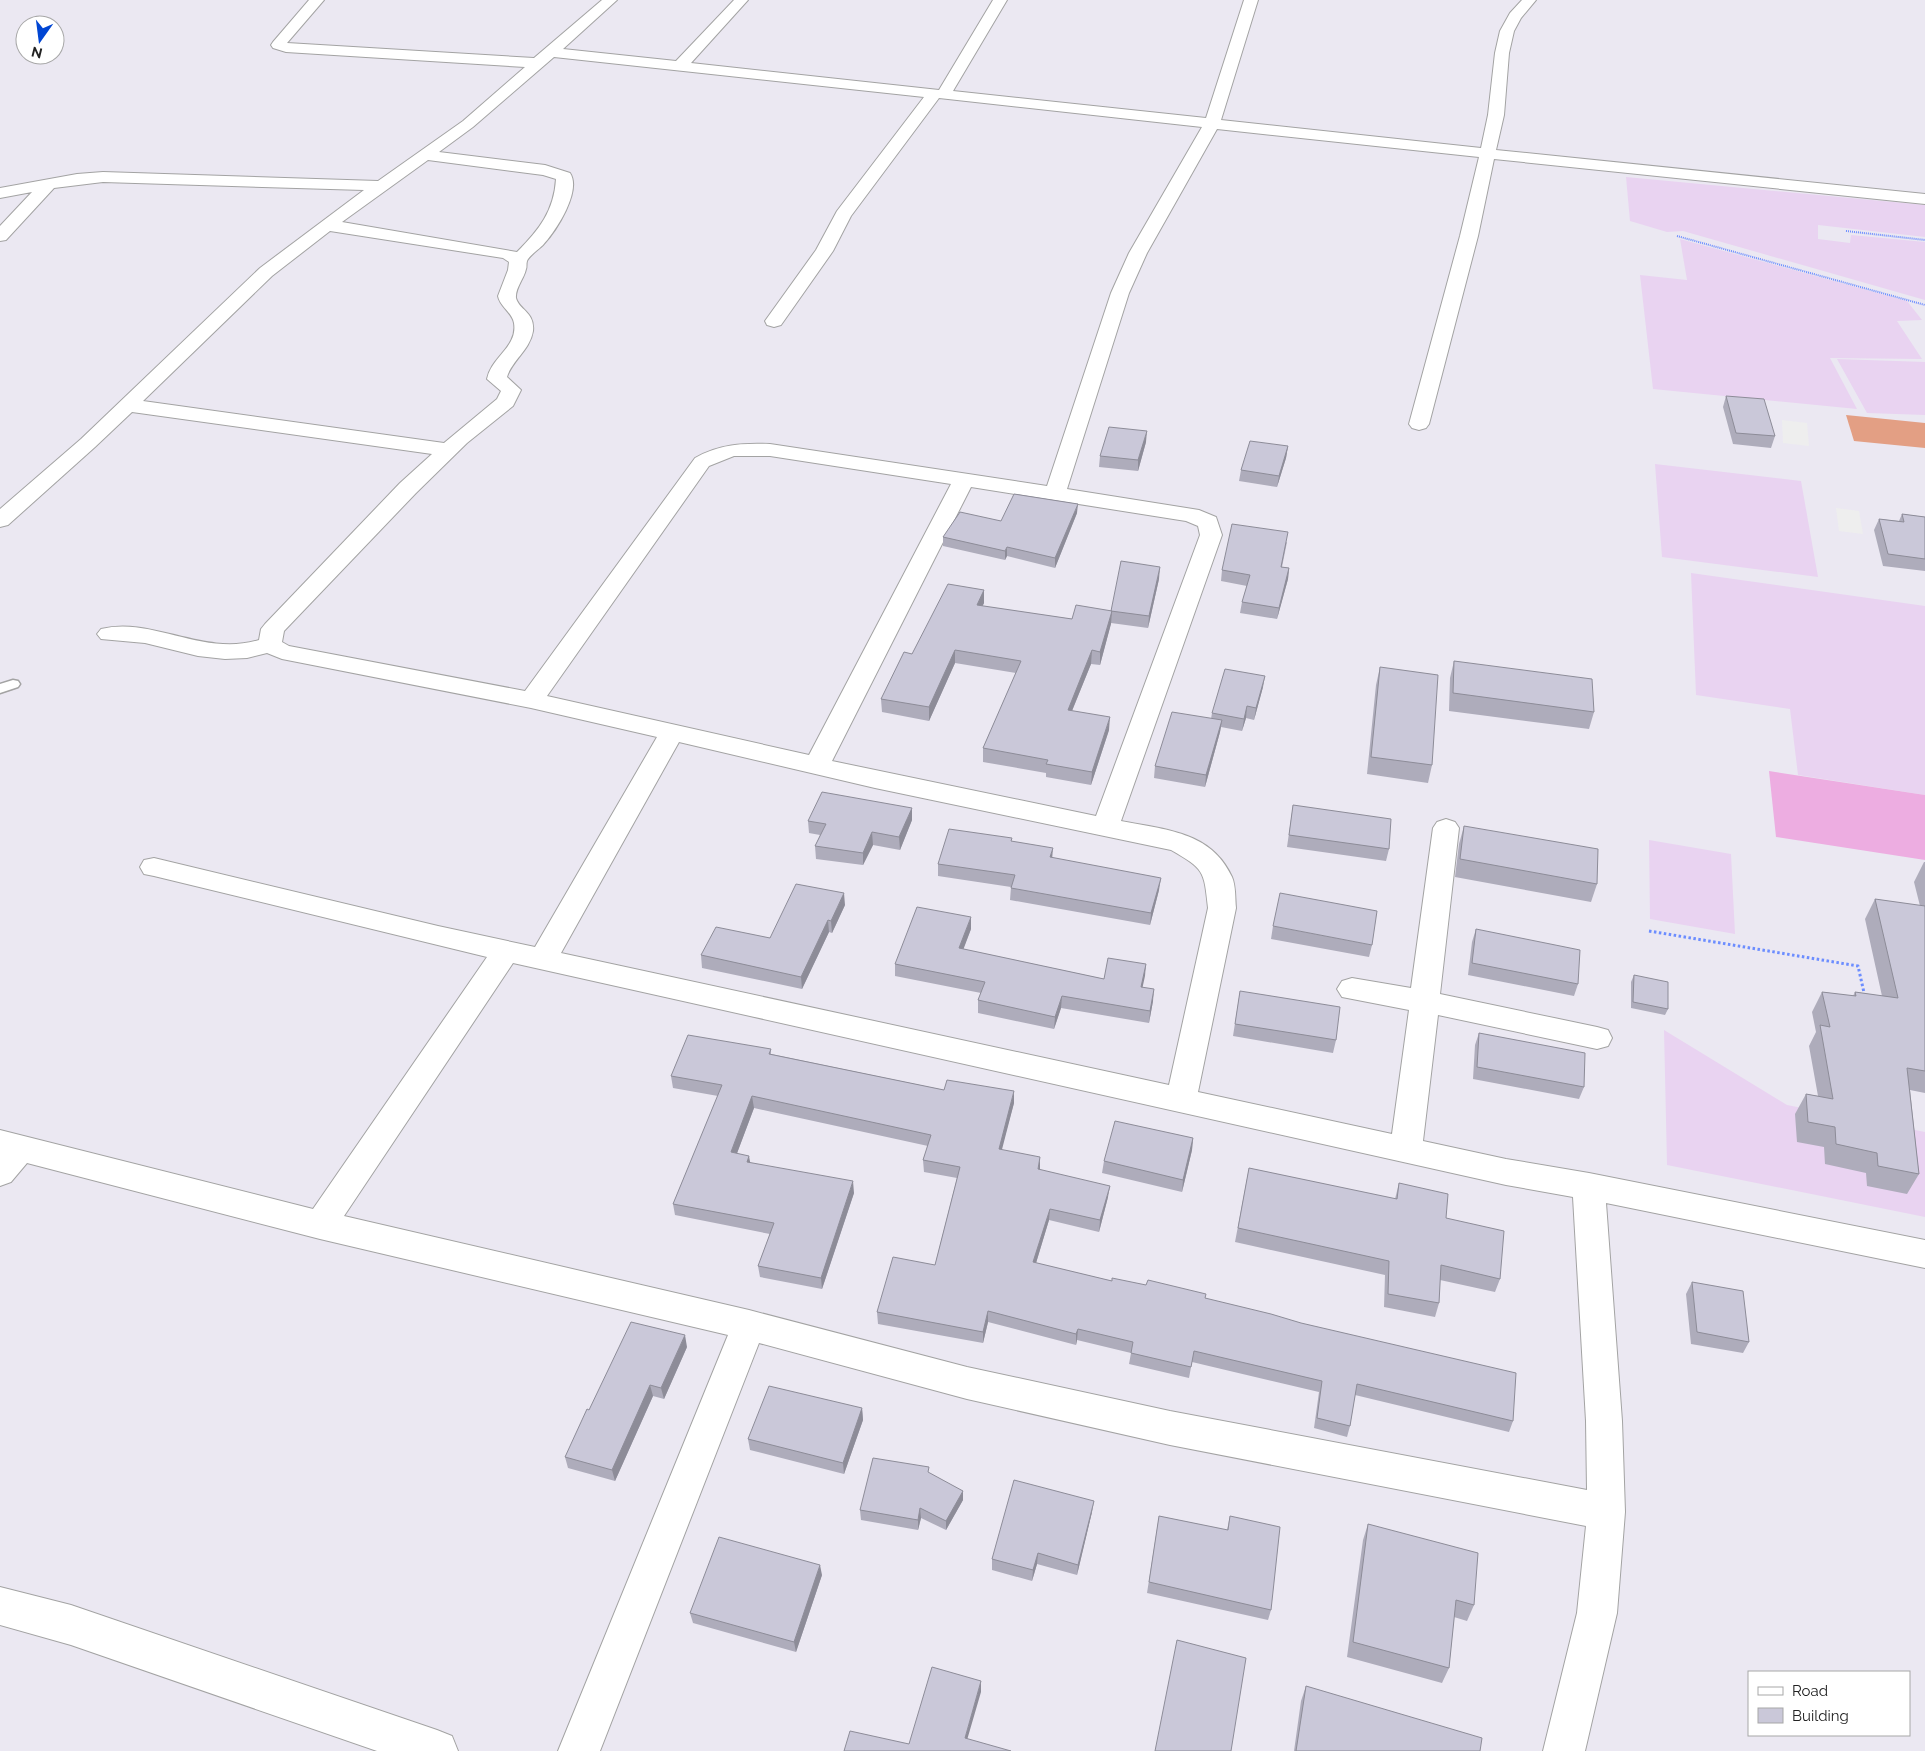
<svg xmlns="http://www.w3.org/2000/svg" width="1925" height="1751" viewBox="0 0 1925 1751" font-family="Raleway,sans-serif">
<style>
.farmland{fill:#e9d3f1}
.grass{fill:#edade1}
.pitch{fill:#e39f84}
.parking{fill:#eee}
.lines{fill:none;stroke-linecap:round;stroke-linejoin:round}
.service-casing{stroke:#a3a3a3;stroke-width:3}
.minor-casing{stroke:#a3a3a3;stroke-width:2}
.path-far1{stroke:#6c8dff;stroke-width:2;stroke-dasharray:1 1;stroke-linecap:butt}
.path{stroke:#6c8dff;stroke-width:3;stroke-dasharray:2.5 2.5;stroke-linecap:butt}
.service{fill:#fff;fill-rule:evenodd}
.minor{fill:#fff;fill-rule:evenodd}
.wall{fill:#aeacbb}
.shaded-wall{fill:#8d8c98}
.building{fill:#cac8d9;stroke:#8d8c98}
</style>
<rect width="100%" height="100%" fill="#ebe8f2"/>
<path class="farmland" d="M1626 177 1925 205V237L1818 225V239L1850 243 1851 235 1925 242V300L1683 231 1667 232 1630 221Z
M1680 239 1907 301 1922 320 1897 321 1922 359 1830 358 1857 409 1653 389 1640 275 1687 280Z
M1837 359 1925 362V415L1867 413Z
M1655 464 1801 481 1818 577 1662 557Z
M1691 573 1925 606V795L1798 775 1790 709 1696 695Z
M1649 840 1731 854 1735 934 1650 919Z
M1664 1030 1787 1105 1925 1132V1217L1667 1165Z"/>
<path class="grass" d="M1769 771 1925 795V860L1776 837Z"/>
<path class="pitch" d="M1846 415 1925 423V448L1854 441Z"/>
<path class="parking" d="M1782 420 1807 423 1809 446 1783 443Z
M1836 508 1859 511 1863 534 1839 531Z"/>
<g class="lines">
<defs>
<path id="service" d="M13 680 18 681 20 684 18 687 0 693V684Z"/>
<path id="minor" d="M309 0H324L287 43 534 58 602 0H617L563 49 676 61 734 0H748L691 63 939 90 993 0H1007L953 91 1206 118 1244 0H1258L1221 120 1481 148 1488 115 1495 53 1500 31 1510 13 1522 0H1536L1521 18 1514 31 1509 53 1504 115 1496 150 1925 194V204L1494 159 1478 236 1429 424 1426 428 1419 430 1412 428 1409 424 1460 236 1479 157 1217 129 1147 253 1129 293 1067 489 1199 510 1216 517 1222 535 1121 821C1165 830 1211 831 1232 877 1236 886 1235 899 1236 908L1198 1092 1392 1134 1409 1010 1342 997 1337 989 1342 981 1352 978 1411 988 1433 828 1437 822 1446 819 1455 822 1459 828 1440 994 1597 1027 1608 1030 1612 1038 1608 1046 1597 1049 1438 1015 1423 1141 1506 1159 1589 1173 1925 1240V1268L1606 1203 1622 1421 1625 1512 1617 1613 1585 1751H1543L1577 1613 1586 1526 1170 1445 967 1399 759 1343 600 1751H558L728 1335 320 1239 27 1163 11 1182 0 1186V1130L313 1209 487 957 154 876 144 874 140 867 144 860 154 858 438 926 535 947 657 737 531 708 282 659 267 653 247 658 225 659 198 656 145 643 101 639 97 634 101 629C152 616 203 657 259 640L261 629 265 624 400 483 432 454 132 412 95 447 8 525 0 527V509L81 439 260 268 364 190 103 182 54 188 6 240 0 241V226L32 192 0 198V188L77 174 103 172 378 181 463 121 525 67 286 52 273 48 271 45 273 42ZM554 57 924 97 837 211 816 250 765 321 767 325 774 327 781 325 833 251 851 216 939 98 1202 127 1129 253 1111 293 1047 486 770 444C743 443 719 444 695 458L525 691 289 646 282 642 284 631 416 493 467 443 513 406 521 390 507 377 508 374C515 358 530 349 533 331 535 312 519 310 516 298 515 288 524 279 526 269 527 267 526 264 527 261 529 256 539 249 543 245 556 231 582 191 570 173L545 165 439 152 473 127ZM428 160 543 175 556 179C554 211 539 230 517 252L342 222ZM330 231 503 258 509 262 508 270 498 296C500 307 512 312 514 323 518 347 491 357 487 379L501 391 497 399 444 443 143 401 272 276ZM734 456H770L951 484 809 755 547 696 709 466ZM971 487 1186 521 1198 526 1200 535 1096 816 832 761ZM679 742 875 788 1171 850C1204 869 1204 870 1208 908L1169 1085 561 953ZM513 963 1506 1185 1573 1197 1586 1421 1587 1490 1170 1411 967 1367 749 1310 344 1216Z
M0 1587 71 1605 437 1730 452 1736 458 1751H377L71 1645 0 1625Z"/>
</defs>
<use href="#service" class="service-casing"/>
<use href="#minor" class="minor-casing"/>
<path class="path-far1" d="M1846 231 1925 240
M1677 236 1925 305"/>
<path class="path" d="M1649 931 1858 966 1865 997"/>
<use href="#service" class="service"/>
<use href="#minor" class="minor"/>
</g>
<path class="wall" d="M1726 396 1775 436 1771 448 1733 444 1723 407Z
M1146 442 1138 471 1099 467 1100 456Z
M1288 446 1286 458 1277 487 1239 481 1241 470Z
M1077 513 1055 568 1007 556 1005 560 943 546V537L1001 521Z
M1902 514 1925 517V571L1883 566 1874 530 1879 519 1899 521Z
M1287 542 1282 567 1289 568 1288 579 1277 619 1240 613 1242 602 1247 586 1221 581 1222 570Z
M1159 579 1148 628 1111 623 1100 665 1091 664 1072 711 1109 730 1091 785 1046 777V773L983 762V748L1016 673 955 663 929 721 882 712 881 699 912 654 984 590V603L982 606 1072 619 1111 611Z
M1454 661 1594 712 1589 729 1449 711 1450 678Z
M1380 667 1432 765 1428 783 1367 774 1376 685Z
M1263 687 1254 720 1246 718 1242 731 1221 727 1220 732 1205 787 1154 778 1155 766 1211 719 1212 713Z
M1293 805 1389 849 1386 861 1287 847Z
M912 820 900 850 873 845 863 865 816 859 815 846 820 835 809 833 808 821Z
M1464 826 1597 884 1591 902 1455 877 1459 844Z
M1011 841 1052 858 1159 890 1150 925 1010 900 1011 887 938 876V864Z
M1924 862H1925V1093L1910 1090 1919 1174 1907 1194 1867 1186 1866 1173 1825 1164 1824 1147 1797 1142 1795 1114 1806 1094 1818 1096 1809 1046 1816 1032 1812 1012 1822 992 1853 996 1855 992 1882 996 1865 919 1875 899 1920 906 1914 882Z
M845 905 832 933 829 932 802 989 702 968 701 955 770 938Z
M1273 926 1372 945 1369 957 1271 939Z
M971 929 963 949 1104 979 1146 964 1142 987 1153 1001 1149 1023 1061 1008 1054 1029 978 1013V1000L981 993 895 976V964Z
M1476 929 1578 984 1574 996 1468 975 1472 942Z
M1634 975 1668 1009 1665 1015 1631 1008V982Z
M1240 991 1336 1040 1333 1053 1233 1036Z
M1479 1033 1584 1087 1579 1099 1473 1079 1475 1045Z
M771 1049V1054L944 1090 1014 1103 1001 1150 1040 1170 1108 1197 1099 1232 1049 1220 1036 1263 1112 1281 1205 1298 1513 1421 1509 1432 1355 1395 1350 1426 1347 1437 1314 1428 1319 1392 1192 1362 1189 1378 1129 1364 1131 1353 1077 1340 1076 1345 988 1322 983 1343 878 1324 877 1312 935 1265 957 1178 924 1172 923 1160 928 1146 754 1108 737 1153 750 1163 854 1193 822 1289 760 1277 758 1266 770 1234 675 1215 673 1204 718 1096 673 1088 671 1076Z
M1193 1138 1192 1150 1182 1192 1102 1173 1104 1161Z
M1249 1168 1395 1199 1399 1183 1446 1218 1500 1279 1495 1292 1440 1280 1439 1303 1435 1317 1384 1307 1385 1275 1235 1242Z
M1692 1282 1749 1342 1743 1353 1691 1344 1686 1294Z
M687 1347 664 1399 653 1396 615 1481 568 1468 565 1457 589 1410Z
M862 1408 863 1420 844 1474 750 1450 748 1439Z
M929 1473 963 1500 946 1530 921 1518 918 1530 861 1520 860 1510Z
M1092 1512 1077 1575 1037 1564 1032 1581 992 1570V1559Z
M1159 1516 1227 1530 1230 1516 1271 1610 1268 1620 1147 1593Z
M1368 1524 1474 1605 1467 1621 1454 1617 1449 1668 1442 1683 1347 1657 1363 1540Z
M822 1575 796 1652 693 1623 690 1613Z
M1306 1686 1480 1751H1294L1301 1701Z"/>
<path class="shaded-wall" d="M1147 431 1146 442 1138 471V460Z
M1288 446 1286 458 1277 487 1279 476Z
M1078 504 1077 513 1055 568V558Z
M1007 547V556L1005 560V551Z
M1160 567 1159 579 1148 628 1149 616Z
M1289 568 1288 579 1277 619 1279 608Z
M984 590V603L977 618V605Z
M1112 611 1111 624 1100 665V652Z
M955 650V663L929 721V707Z
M1092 650 1091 664 1067 723 1068 710Z
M1265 676 1263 687 1254 720 1256 708Z
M1247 706 1246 718 1242 731 1244 719Z
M1110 717 1109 730 1091 785 1092 772Z
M1222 720 1220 732 1205 787 1206 775Z
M912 808V820L900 850 899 837Z
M872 832 873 845 863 865V853Z
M1053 848 1052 860 1050 857Z
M1161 878 1159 890 1150 925 1151 913Z
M844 893 845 905 832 933 831 921Z
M971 917V929L959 961V948Z
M828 920 829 932 802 989 801 977Z
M1146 964 1145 976 1140 999 1141 987Z
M1154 989 1153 1001 1149 1023 1150 1011Z
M1062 996 1061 1008 1054 1029 1055 1017Z
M1014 1091V1103L999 1161V1149Z
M752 1096 754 1108 733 1164 731 1152Z
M1193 1138 1192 1150 1182 1192 1183 1180Z
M749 1156 751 1167 747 1162Z
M1040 1157V1169L1037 1181 1038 1169Z
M853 1181 854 1193 822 1289 821 1278Z
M1110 1186 1108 1197 1099 1232 1100 1220Z
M1050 1209 1049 1220 1033 1273V1262Z
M988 1311V1322L983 1343V1332Z
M1078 1329 1077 1340 1076 1345V1334Z
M685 1335 687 1347 664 1399 661 1388Z
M650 1385 653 1396 615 1481 612 1470Z
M862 1408 863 1420 844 1474 843 1463Z
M963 1491V1500L946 1530V1521Z
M1094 1501 1092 1512 1077 1575 1078 1565Z
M920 1508 921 1518 918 1530V1520Z
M1038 1553 1037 1564 1032 1581 1033 1570Z
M820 1565 822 1575 796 1652 794 1642Z
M981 1681V1692L965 1747V1738Z"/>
<path class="building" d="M1726 396 1764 399 1775 436 1736 433Z
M1109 427 1147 431 1138 460 1100 456Z
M1250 441 1288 446 1279 476 1241 470Z
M1014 494 1078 504 1055 558 1007 547 1005 551 943 537 960 512 1001 521Z
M1902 514 1925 517V559L1888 554 1879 519 1904 522Z
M1232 524 1288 532 1281 567 1289 568 1279 608 1242 602 1250 575 1222 570Z
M1121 561 1160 567 1149 616 1111 611Z
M948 584 984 590 977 605 1072 619 1076 605 1112 611 1100 652 1092 650 1068 710 1110 717 1092 772 1046 764 1048 760 983 748 1021 661 955 650 929 707 881 699 904 652 912 654Z
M1454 661 1592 679 1594 712 1453 693Z
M1380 667 1438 675 1432 765 1371 757Z
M1225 669 1265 676 1256 708 1247 706 1244 719 1212 713Z
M1172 712 1222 720 1206 775 1155 766Z
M822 792 912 808 899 837 872 832 863 853 815 846 826 824 808 821Z
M1293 805 1391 819 1389 849 1289 835Z
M1464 826 1598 849 1597 884 1460 859Z
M949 829 1012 838 1011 841 1053 848 1050 857 1161 878 1151 913 1011 888 1015 875 938 864Z
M796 884 844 893 831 921 828 920 801 977 701 955 716 927 770 938Z
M1280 893 1377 911 1372 945 1273 926Z
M1875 899 1925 906V1071L1907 1068 1919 1174 1878 1166 1877 1153 1836 1144 1835 1127 1808 1122 1806 1094 1833 1099 1820 1025 1830 1027 1822 992 1856 996 1855 992 1898 998Z
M917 907 971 917 959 948 1104 979 1108 958 1146 964 1141 987 1154 989 1150 1011 1062 996 1055 1017 978 1000 985 982 895 964Z
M1476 929 1580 950 1578 984 1472 963Z
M1634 975 1668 982V1009L1633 1002Z
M1240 991 1340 1007 1336 1040 1235 1024Z
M1479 1033 1585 1053 1584 1087 1477 1067Z
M688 1035 771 1049 769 1054 944 1090 947 1080 1014 1091 999 1149 1040 1157 1038 1169 1110 1186 1100 1220 1050 1209 1033 1262 1112 1281V1278L1146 1285 1148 1280 1206 1294 1205 1298 1271 1314 1301 1323 1516 1373 1513 1421 1357 1384 1350 1426 1317 1418 1322 1381 1194 1351 1191 1367 1131 1353 1133 1342 1078 1329 1076 1334 988 1311 983 1332 877 1312 893 1257 935 1265 960 1167 923 1160 931 1135 752 1096 731 1152 749 1156 747 1162 853 1181 821 1278 758 1266 774 1223 673 1204 722 1085 671 1076Z
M1115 1121 1193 1138 1183 1180 1104 1161Z
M1249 1168 1397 1199 1399 1183 1448 1194 1446 1218 1504 1231 1500 1279 1441 1265 1439 1303 1388 1294 1389 1261 1238 1228Z
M1692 1282 1743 1291 1749 1342 1697 1332Z
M631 1322 685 1335 661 1388 650 1385 612 1470 565 1457 587 1409 589 1410Z
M769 1386 862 1408 843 1463 748 1439Z
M873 1458 929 1467 928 1472 963 1491 946 1521 920 1508 918 1520 860 1510Z
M1014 1480 1094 1501 1078 1565 1038 1553 1033 1570 992 1559Z
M1159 1516 1228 1530 1230 1516 1280 1527 1271 1610 1149 1582Z
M1368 1524 1478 1553 1474 1605 1456 1600 1449 1668 1353 1642Z
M719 1537 820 1565 794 1642 690 1613Z
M1177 1640 1246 1658 1231 1751H1155Z
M932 1667 981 1681 965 1738 1011 1751H844L850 1731 909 1744Z
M1306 1686 1482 1738 1480 1751H1296Z"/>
<rect x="1748" y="1671" width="162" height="65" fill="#ffffff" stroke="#a7a7a7"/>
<rect x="1758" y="1687" width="25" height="8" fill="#ffffff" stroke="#a7a7a7"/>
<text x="1792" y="1696" font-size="15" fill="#222222">Road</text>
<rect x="1758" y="1708" width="25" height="15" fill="#cac8d9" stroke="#a7a7a7"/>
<text x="1792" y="1721" font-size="15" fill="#222222">Building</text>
<g transform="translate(40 40) rotate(194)"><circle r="24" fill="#ffffff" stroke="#a7a7a7"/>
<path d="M0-4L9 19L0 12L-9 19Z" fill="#0045d3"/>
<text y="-8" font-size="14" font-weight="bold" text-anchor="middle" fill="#222222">N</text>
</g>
</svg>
